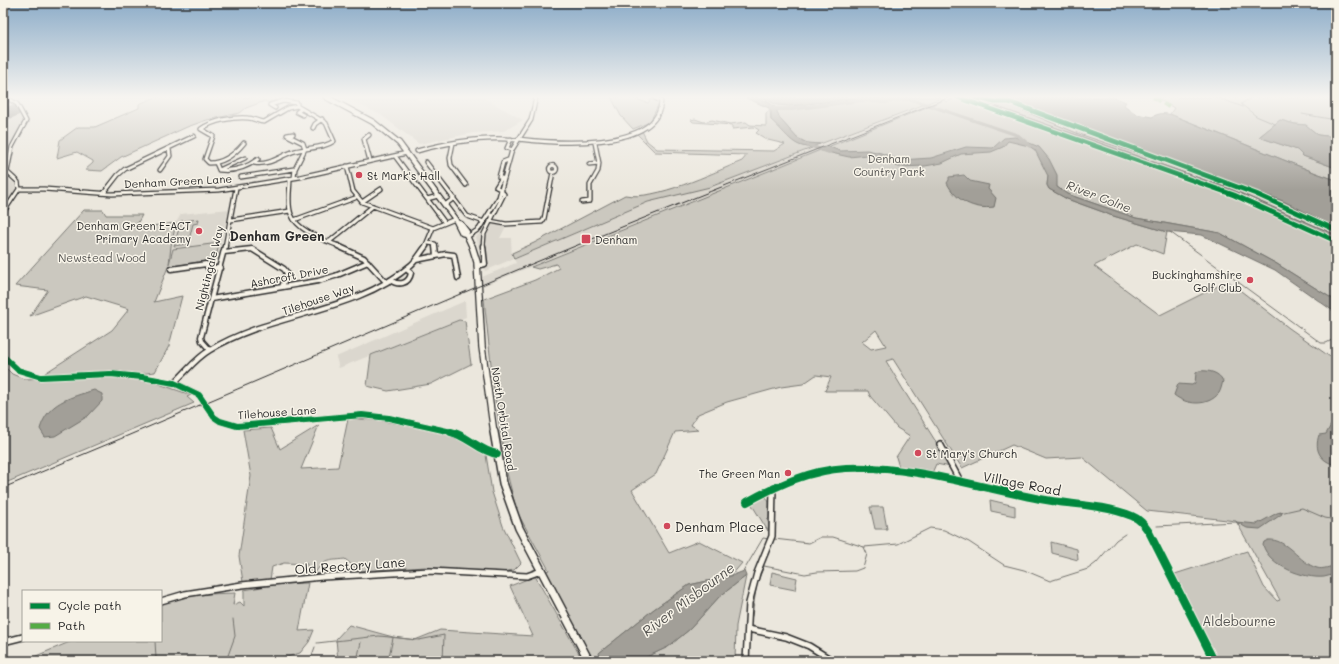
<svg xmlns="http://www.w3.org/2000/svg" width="1339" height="664" viewBox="0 0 1339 664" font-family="Mali,sans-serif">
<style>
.built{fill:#dbd7ce}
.green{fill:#cbc8bf;stroke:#7b7a75;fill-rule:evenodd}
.water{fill:#a29f98;stroke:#72716c}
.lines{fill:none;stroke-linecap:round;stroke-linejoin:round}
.stream{stroke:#72716c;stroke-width:1}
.river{fill:#a29f98;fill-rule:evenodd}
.runway{fill:#8b8984;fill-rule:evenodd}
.minor-far2-casing{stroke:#2b2b2b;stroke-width:5.5}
.minor-far1-casing{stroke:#2b2b2b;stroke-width:7}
.minor-casing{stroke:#2b2b2b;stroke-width:8}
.major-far2-casing{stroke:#2b2b2b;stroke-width:7}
.major-far1-casing{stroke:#2b2b2b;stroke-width:8}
.major-casing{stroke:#2b2b2b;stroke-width:10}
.minor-far2{stroke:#f7f3e8;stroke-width:3}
.minor-far1{stroke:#f7f3e8;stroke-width:4}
.minor{stroke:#f7f3e8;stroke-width:5}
.major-far2{stroke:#f7f3e8;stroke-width:4.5}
.major-far1{stroke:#f7f3e8;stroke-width:5.5}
.major{stroke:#f7f3e8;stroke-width:7}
.rail{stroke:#2b2b2b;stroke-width:1}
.quiet{stroke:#54ab44;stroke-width:4;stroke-dasharray:8 4;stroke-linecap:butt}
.cycleway-far2-casing{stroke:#f7f3e8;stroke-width:7}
.cycleway-far1-casing{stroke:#f7f3e8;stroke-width:8}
.cycleway-casing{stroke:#f7f3e8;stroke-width:10}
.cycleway-far2{stroke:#00873e;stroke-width:5}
.cycleway-far1{stroke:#00873e;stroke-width:6}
.cycleway{stroke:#00873e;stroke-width:8}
.poi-dot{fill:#d1495b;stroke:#f7f3e8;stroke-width:1.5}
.labels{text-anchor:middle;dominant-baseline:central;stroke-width:3;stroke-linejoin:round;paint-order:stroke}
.park-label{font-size:11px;fill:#535250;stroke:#f7f3e8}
.poi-label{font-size:11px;fill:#2b2b2b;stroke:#f7f3e8;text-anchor:start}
.street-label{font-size:11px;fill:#2b2b2b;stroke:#f7f3e8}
.water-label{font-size:12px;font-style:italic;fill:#555451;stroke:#f7f3e8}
.quarter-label{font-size:13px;font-weight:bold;fill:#2b2b2b;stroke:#f7f3e8}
.near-street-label{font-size:13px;fill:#2b2b2b;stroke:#f7f3e8}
.near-poi-label{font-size:13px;fill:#2b2b2b;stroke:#f7f3e8;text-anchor:start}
.near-park-label{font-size:13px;fill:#535250;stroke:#f7f3e8}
.near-water-label{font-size:14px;font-style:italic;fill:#555451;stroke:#f7f3e8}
</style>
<rect width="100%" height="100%" fill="#ebe7dd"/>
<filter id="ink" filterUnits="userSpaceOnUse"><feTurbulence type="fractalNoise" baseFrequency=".025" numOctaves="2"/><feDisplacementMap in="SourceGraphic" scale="8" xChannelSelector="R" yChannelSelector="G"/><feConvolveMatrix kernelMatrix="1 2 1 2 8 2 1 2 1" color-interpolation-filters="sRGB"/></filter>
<g filter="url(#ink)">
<path class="built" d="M343 97H414L422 102 432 97H482L523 120 504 131 473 133 419 144 381 115Z
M3 98 14 105 23 122 21 128 9 145 3 172Z
M941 98 944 100 483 286 482 277 516 263 514 259 616 215 645 203 676 194 710 187Z
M3 175 14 183 15 188 13 194 6 206 3 207Z
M229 209 217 260 167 268 176 223 181 214Z
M491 224 506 226 500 238H511L512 259 485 271 476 237Z
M465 301 466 317 339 368 336 357Z"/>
<path class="green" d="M156 97H276L277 100 268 103 265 101 246 108 240 113 207 120 187 127 121 157 102 171 85 170 93 163V161L77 152 57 158 60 140 78 127H95L139 108V104Z
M611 97H634L633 98 648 103 652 98 656 100 659 103 650 122 633 129 621 116Z
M894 97H939L941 98 820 144 807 143 797 138 780 119 775 107 766 101 767 100C794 113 829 101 858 98 870 97 882 100 894 97Z
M958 97H964L1242 195 1336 239V301L1277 264 1220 233 1136 218 1067 194 1057 187 1048 176 1047 185 1049 189 1067 199 1103 212 1110 215 1167 232 1163 254 1137 244 1094 266 1160 315 1228 281 1289 328 1336 361V661H1216L1207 648 1175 574 1247 551 1264 587 1277 601 1280 600 1236 521 1147 511 1082 457 1046 459 1012 445 962 468 893 359 886 361C907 397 930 431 951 467L936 464 932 473 899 467 896 457 910 436 897 428 870 396 868 391H825L831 377 816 375 803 384 781 387 727 402 698 414 691 425 699 430 675 432 656 474 632 490 669 553 699 541 742 563 731 576 689 585 654 609 599 653 602 661H590L542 573 549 570 517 512 507 473 494 392 484 299 535 280 559 268 556 264 538 269 531 267 944 100 946 102ZM876 330 886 346 871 349 862 342Z
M969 97H1005L1037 112 1283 201 1336 227V235L1233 190Z
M1155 97H1336V137L1318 135 1306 125 1295 124 1280 120 1259 137 1298 150 1303 156 1336 168V180L1316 173 1170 114 1174 108Z
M770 110 771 120C787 133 789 144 812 148L710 187 648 202 514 259 512 253 534 243 625 195C655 201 712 173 742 161L747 155 655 152 637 134 642 131 647 141 657 149 774 151 785 144 768 140 756 133 759 130 754 127 732 129V125L693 122 691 120 695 119 704 122 712 120 730 124 746 122 750 125 766 126V113Z
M84 210H103L106 215H142L135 228 176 223 171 246 169 264 173 249 219 243 216 259 168 267 154 302 182 296 169 346 155 372 139 374 117 371 42 375 112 330 129 309 86 296 30 316 48 290 15 286Z
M199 219 198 223 193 224 188 244 174 246 181 221Z
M459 320 465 321 471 364 431 384 388 391 367 386 371 355Z
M3 365 12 374 24 379 107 376 150 381 191 395 187 397 194 403 3 484Z
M348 419 378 420 442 432 469 441 486 455 492 492 503 526 521 563 514 570 495 573 425 567 359 571 345 559C327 561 323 559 314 575L305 576 307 564 284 563 272 567 270 580 243 582 239 556 251 476 243 430 271 428 280 449 319 425 301 469 338 467Z
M765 495 769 502V519H767L769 524 768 531 752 505 754 500Z
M990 500 1015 506V516L991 511Z
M870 507H883L887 529H875Z
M1051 542 1077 549 1078 560 1052 553Z
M772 572 797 578 795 590 770 585Z
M535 576 583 661H338L336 639 349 625 393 637 415 640 440 630 533 636 510 586Z
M746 576 736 626 735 661H638L668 647 690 629 719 597Z
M308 583 299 631 314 630 309 642 300 653 274 661H24L72 641H161V603L162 604 183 595 235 593 233 605 240 602 244 606V590L279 584Z"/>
<path class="water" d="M744 97H756L766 101 775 107 780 119 797 138 807 143 820 144C795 154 788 134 771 120V111L769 108Z
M762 97H894L882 99 860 98 789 106 777 105Z
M958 97H969L1233 190 1336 235V240L1233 194Z
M1005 97H1114L1126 102 1124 105 1136 114 1152 117C1160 112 1168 113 1177 117L1316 173 1336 180V227L1283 201 1237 184 1037 112Z
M1280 120 1295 124 1306 125 1318 135 1336 137V168L1303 156 1297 150 1259 137Z
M1015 137 1039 147 1049 159 1057 175V187L1067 194 1136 218 1220 233 1277 264 1336 301V313L1275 270 1202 235 1167 232 1110 215 1103 212 1067 199 1049 189 1047 185 1048 176 1035 150 1029 146 1008 141 1003 147 991 152 961 154 942 163 925 166 899 167 882 161 876 156 868 155 849 157 818 150 827 146 840 151 867 150 881 153 900 160 931 158 966 147 993 148 1004 138Z
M964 175 970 181 989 185 988 189 996 198 994 207C974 210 956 201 947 183L949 180V177Z
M1199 371C1208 370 1219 372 1223 381 1222 384 1221 390 1219 393 1208 407 1186 405 1174 395L1178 384 1192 385 1195 383 1196 373Z
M94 390 102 394V401L88 416 55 436 45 437 40 429C48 402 69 398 94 390Z
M1331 425H1336V465C1320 461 1314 450 1319 435L1326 434Z
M1281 512 1282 514 1260 529 1247 528 1236 522 1257 524 1277 513Z
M1268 540C1287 538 1299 563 1317 568 1323 570 1330 566 1336 566V574C1332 575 1328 576 1324 577 1304 579 1269 566 1263 545L1264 542Z
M744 571 746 576 719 597 690 629 668 647 638 661H602L599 653 654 609 689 585 731 576Z"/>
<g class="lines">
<path class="stream" d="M983 97 1007 104 1079 134 1185 169 1248 192 1336 233
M1216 97 1243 107
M1252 97 1241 104 1256 116 1275 124
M1302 114 1336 120
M1170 232 1321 343H1326L1336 338
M1332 341 1336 343
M1280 513 1302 508 1325 518 1336 520
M1157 526 1236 522
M774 539 809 543 821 537H833L864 547 898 544 930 528 944 530 969 542 1004 565 1024 570 1050 581 1088 569 1096 563 1116 540 1125 534
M743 572 763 538 769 539
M752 616 757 583 764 566 805 574 817 572 855 571 863 568 867 554 864 547
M155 641 156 658
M317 643 379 636 419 640 444 635 443 661
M226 661 235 636 233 619
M310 661 315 647
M357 661 361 642
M388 661 393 638
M598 661 603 659"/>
<path class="river" d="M903 97 913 98 1019 134 1033 146 1030 148 1028 147 1015 136 911 101H903L885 104 861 102 792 111H771L768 109 771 107H792L861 98 885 100Z
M804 142 831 151 832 152 829 154 802 145 801 144Z"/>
<path class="runway" d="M12 105 19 107 22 111 19 115 3 122V108Z"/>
<defs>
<path id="minor-far2" d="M275 108 270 105 283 101 297 103V106
M301 109 297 112 303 115
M313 128 315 124 322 119
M369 135 364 139 370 161
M291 136 293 134 287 135 303 143 305 149
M511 139 507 148 512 150
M518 139C551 143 659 152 661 101L655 98
M244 143C235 154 224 163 209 163L205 159 213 136 201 129C214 120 233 117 248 118 254 118 258 122 264 122L288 108 297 106 326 123 334 141C323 149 308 147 295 151 281 155 270 166 254 163
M453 143 450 158 451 165 466 185
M417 151C450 142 483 136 517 140
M395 156 445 223
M426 162 467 216 484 222
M216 163 219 170C234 172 246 168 258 159
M589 164 599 163
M549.5 169a3.5 3.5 0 1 1 7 0a3.5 3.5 0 1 1-7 0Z
M347 166 353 191 362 202 433 228
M160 170 170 156 169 149
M219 170 245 158
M241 177 294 169
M294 178 295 169 305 149
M290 179C290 190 287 203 291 214 298 232 325 240 341 247
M501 179 496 187 502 190
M504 179 499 177 503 162 508 160
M19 189H44L112 194 219 190 300 177 407 153
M104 193 118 175 125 169 194 136
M427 199 438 196
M362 202 381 189
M582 202 590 201V185L598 171 599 163 595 143
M445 205 454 198
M3 213 19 189 18 182 7 172 12 147 26 121 17 104 6 97
M491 215 493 216 504 194 501 191
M231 220 290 211
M294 220 355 198
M490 221 506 224 542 222 544 219 553 172
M433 228 455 219
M467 237 479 229 499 197 512 150 531 120 536 97
M330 241 373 206
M428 243 435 244V247
M225 247 236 188
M425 247 433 228
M483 247 484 234 493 216"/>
<path id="minor-far1" d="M338 246 364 258 386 282
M224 252 252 249 284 269 287 273 282 287
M436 256 446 254 454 255 458 278
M416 260 436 256 435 246
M477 266 485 264 483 246
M171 269 206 264 208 268H220
M390 280C399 286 409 284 411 273L406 269
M211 299 318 281 335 276 368 262
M210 350 202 341 201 337 225 246
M3 356 18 370 41 377 110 374 142 377 174 383 199 395 214 417 220 421 237 426 362 415 389 418 456 433
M174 383C186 372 196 358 210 350 271 312 355 314 411 265 417 260 421 252 426 246"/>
<path id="minor" d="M451 432C468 436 479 451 497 454
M940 444 960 481
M747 502C778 485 810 470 846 468 912 465 976 487 1040 499 1070 505 1102 504 1132 516 1140 519 1144 525 1149 532L1214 661
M161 601 185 594 242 585 322 577 430 571 527 576 541 571
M748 629 786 637 809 646 833 661
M3 642 23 637
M746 661 749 603 757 573 772 536 773 488"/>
<path id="major-far2" d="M326 97 373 122 399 143 455 219 462 233 466 234
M458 223 461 224 467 232 466 234 472 247"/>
<path id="major-far1" d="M472 246 477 262 482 347 494 433"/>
<path id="major" d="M494 432 503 483 519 528 589 661"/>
</defs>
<use href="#minor-far2" class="minor-far2-casing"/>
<use href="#minor-far1" class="minor-far1-casing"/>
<use href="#minor" class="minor-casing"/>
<use href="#major-far2" class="major-far2-casing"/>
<use href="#major-far1" class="major-far1-casing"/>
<use href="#major" class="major-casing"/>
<use href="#minor-far2" class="minor-far2"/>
<use href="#minor-far1" class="minor-far1"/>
<use href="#minor" class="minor"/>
<use href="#major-far2" class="major-far2"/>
<use href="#major-far1" class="major-far1"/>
<use href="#major" class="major"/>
<path class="rail" d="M3 488C160 423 316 355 472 289 630 222 790 160 950 97"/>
<path class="quiet" d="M1153 97 1169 107"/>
<defs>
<path id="cycleway-far2" d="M957 97 1234 195 1336 241
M975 97 995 102H1009L1256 194 1336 230"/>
<path id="cycleway-far1" d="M3 356 18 370 41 377 110 374 142 377 174 383 199 395 214 417 220 421 237 426 362 415 389 418 456 433"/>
<path id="cycleway" d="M451 432C468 436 479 451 497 454
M747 502C778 485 810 470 846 468 912 465 976 487 1040 499 1070 505 1102 504 1132 516 1140 519 1144 525 1149 532L1214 661"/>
</defs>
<use href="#cycleway-far2" class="cycleway-far2-casing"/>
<use href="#cycleway-far1" class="cycleway-far1-casing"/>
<use href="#cycleway" class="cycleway-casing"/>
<use href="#cycleway-far2" class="cycleway-far2"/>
<use href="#cycleway-far1" class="cycleway-far1"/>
<use href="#cycleway" class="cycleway"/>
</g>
</g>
<linearGradient id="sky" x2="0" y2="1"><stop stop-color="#8cacc8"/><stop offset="0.51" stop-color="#f6f4f0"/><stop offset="1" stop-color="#f6f4f0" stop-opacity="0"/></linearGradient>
<rect width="1339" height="190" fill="url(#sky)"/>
<g class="poi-dot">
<circle cx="359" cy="175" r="4"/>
<circle cx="199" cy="231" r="4"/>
<rect x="581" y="234" width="10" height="10" rx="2"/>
<circle cx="1250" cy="280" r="4"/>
<circle cx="918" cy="453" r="4"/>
<circle cx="788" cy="473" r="4"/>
<circle cx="667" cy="526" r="4"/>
</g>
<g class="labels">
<g class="park-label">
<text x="889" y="158">Denham<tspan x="889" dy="13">Country Park</tspan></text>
<text x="102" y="257">Newstead Wood</text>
</g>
<g class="poi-label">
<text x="367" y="175">St Mark's Hall</text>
<text x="191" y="225" text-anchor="end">Denham Green E-ACT<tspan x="191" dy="13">Primary Academy</tspan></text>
<text x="595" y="239">Denham</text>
<text x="1242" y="274" text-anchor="end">Buckinghamshire<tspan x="1242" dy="13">Golf Club</tspan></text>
<text x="926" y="453">St Mary's Church</text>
<text x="780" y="473" text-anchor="end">The Green Man</text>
</g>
<g class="street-label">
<text transform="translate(178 181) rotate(-3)">Denham Green Lane</text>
<text transform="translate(209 268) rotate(-76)">Nightingale Way</text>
<text transform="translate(289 276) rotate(-11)">Ashcroft Drive</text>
<text transform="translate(318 299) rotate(-19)">Tilehouse Way</text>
<text transform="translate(277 412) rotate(-4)">Tilehouse Lane</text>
<text transform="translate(504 419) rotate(81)">North Orbital Road</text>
</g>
<g class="water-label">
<text transform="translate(1099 196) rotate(21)">River Colne</text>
</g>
<g class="quarter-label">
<text x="277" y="235">Denham Green</text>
</g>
<g class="near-street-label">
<text transform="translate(1022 483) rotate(11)">Village Road</text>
<text transform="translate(350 565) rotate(-4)">Old Rectory Lane</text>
</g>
<g class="near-poi-label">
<text x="675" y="526">Denham Place</text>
</g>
<g class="near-park-label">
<text x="1239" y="620">Aldebourne</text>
</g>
<g class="near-water-label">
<text transform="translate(688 599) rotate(-37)">River Misbourne</text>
</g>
</g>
<rect width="1339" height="664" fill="none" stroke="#f7f3e8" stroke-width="16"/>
<rect x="8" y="8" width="1323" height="648" fill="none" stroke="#2b2b2b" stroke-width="1.5" filter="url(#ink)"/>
<rect x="22" y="590" width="140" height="52" fill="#f7f3e8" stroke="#a5a39c"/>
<rect x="30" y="603" width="20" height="6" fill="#00873e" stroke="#a5a39c"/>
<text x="58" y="610" font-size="12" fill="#2b2b2b">Cycle path</text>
<rect x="30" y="623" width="20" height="6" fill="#54ab44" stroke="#a5a39c"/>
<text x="58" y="630" font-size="12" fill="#2b2b2b">Path</text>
</svg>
